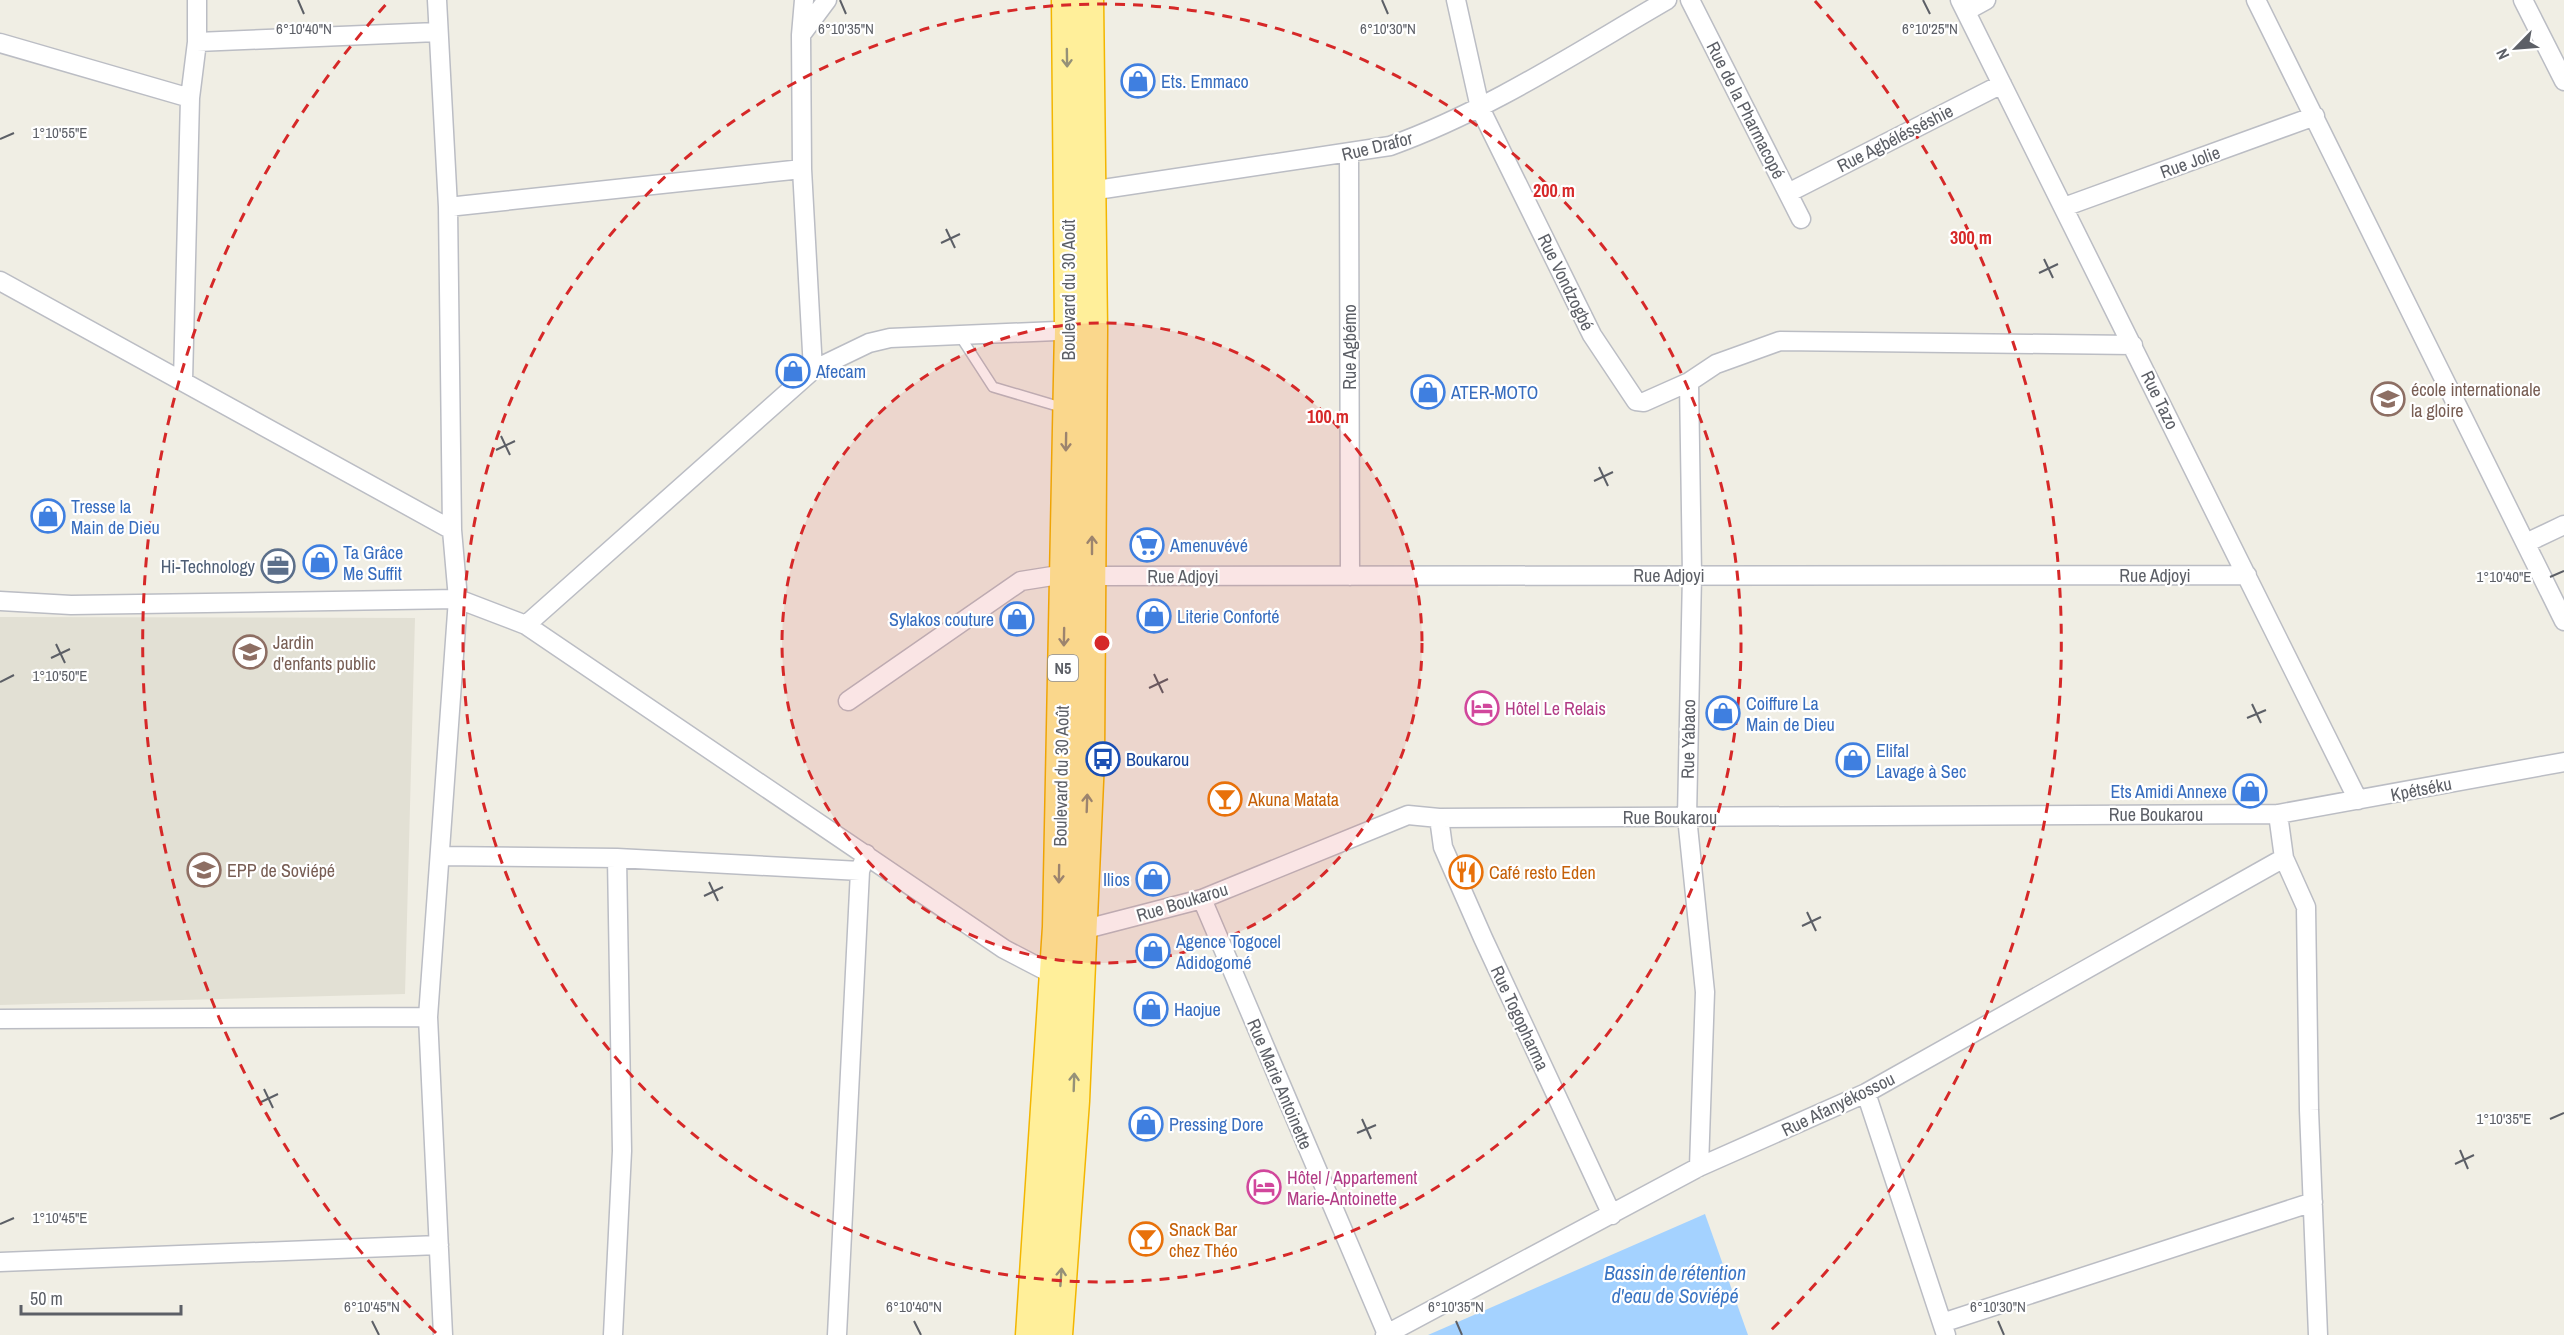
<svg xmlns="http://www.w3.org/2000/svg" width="2564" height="1335" viewBox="0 0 2564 1335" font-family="'Archivo Narrow',sans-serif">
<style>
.education{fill:#e2e0d4}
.water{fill:#a4d2ff}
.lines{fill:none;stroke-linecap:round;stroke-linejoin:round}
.service-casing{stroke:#bbbdc4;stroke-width:12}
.minor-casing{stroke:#bbbdc4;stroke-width:21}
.trunk-casing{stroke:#f3b600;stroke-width:33}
.service{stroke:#fff;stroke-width:9}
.minor{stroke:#fff;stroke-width:18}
.trunk{stroke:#ffef9a;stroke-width:30}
.oneway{stroke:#959178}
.ticks{fill:none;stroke:#5c5f66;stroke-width:2}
.ring{fill:none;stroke:#d62828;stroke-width:3;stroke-dasharray:10 8}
.labels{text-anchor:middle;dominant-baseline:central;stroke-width:4.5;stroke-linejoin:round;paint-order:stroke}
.shield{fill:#fff;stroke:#8d8f94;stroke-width:1.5}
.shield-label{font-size:16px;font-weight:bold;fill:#5c5f66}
.shop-label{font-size:18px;fill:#366cbe;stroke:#fff;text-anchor:start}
.street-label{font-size:18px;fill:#5c5f66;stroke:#fff}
.education-label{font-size:18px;fill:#785e54;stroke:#fff;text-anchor:start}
.service-label{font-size:18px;fill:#4e5e75;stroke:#fff;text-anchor:end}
.hotel-label{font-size:18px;fill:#b23c85;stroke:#fff;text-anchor:start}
.transit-label{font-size:18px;fill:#164399;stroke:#fff;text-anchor:start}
.food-label{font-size:18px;fill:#c56008;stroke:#fff;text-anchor:start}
.water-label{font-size:20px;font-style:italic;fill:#3a75c4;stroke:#fff}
.ticks-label{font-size:15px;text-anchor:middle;fill:#5c5f66;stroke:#fff;stroke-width:4.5;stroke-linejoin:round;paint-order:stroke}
.centre{fill:#d62828;stroke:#fff;stroke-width:3}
.ring-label{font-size:18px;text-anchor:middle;font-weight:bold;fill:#d62828;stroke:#fff;stroke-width:4.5;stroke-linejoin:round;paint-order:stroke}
</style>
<rect width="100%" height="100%" fill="#f0eee4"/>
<path class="education" d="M0 617 415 618 405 994 0 1005Z"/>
<path class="water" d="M1705 1214 1748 1335H1428Z"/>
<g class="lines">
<defs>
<path id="service" d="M960 336 993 387 1064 408"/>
<path id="minor" d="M437 0 448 207 452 530 458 599 428 1017 443 1335
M804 0 801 35 802 169 813 370
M1456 0 1480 108 1592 335 1636 401 1644 402 1689 382 1716 364 1780 341 2133 345
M1690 0 1801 219
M1960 0 2358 800
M2256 0 2564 621
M2523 0 2564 81
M1966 11 1986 0
M801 35 827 0
M197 42 437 32
M0 43 190 98
M1349 154 1350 576
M1090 191 1390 146C1488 111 1577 52 1667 0
M1788 193 2002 84
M448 207 802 169
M2064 207 2315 116
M0 281 452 530
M183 381 190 98 197 42V0
M1689 382 1692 575 1687 817 1705 992 1699 1167
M2526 543 2564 525
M1092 576 2247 575
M0 601 71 605 458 599 526 625 1004 949 1054 975
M526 625 813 370 869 343 890 338 1080 330
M848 701 1021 581 1065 574
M2278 814 2284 858 2306 907 2309 1110 2318 1335
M1439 818 1443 847 1483 938 1612 1215
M440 856 617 858 860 871
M1202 899 1387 1334
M1082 930 1202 899 1408 815 1439 818 2278 814 2564 762
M0 1019 428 1017
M1866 1093 1946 1335
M0 1262 439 1245
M1942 1323 2313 1202
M613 1335 622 1151 617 858
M837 1335 860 871 866 854
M1385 1335 1699 1167 1866 1093 2284 858"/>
<path id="trunk" d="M1031 1335 1058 927 1070 329 1067 0
M1057 1335 1074 1101 1089 759 1092 330 1088 0"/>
</defs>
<use href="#service" class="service-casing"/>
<use href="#minor" class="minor-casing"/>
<use href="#trunk" class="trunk-casing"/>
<use href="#service" class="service"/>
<use href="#minor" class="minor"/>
<use href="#trunk" class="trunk"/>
</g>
<defs><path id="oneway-shaft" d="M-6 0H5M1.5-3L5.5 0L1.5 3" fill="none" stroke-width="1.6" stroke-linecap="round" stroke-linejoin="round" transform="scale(1.5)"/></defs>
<g class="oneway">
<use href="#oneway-shaft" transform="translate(1067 58) rotate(89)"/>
<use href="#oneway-shaft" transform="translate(1066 442) rotate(91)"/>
<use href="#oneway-shaft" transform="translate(1092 545) rotate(-90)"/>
<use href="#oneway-shaft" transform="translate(1064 637) rotate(91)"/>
<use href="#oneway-shaft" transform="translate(1087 803) rotate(-88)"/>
<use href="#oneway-shaft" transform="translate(1059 874) rotate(91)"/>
<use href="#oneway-shaft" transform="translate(1074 1082) rotate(-88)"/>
<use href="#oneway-shaft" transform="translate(1061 1277) rotate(-86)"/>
</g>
<path class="ticks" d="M298 0 304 14M840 0 846 14M1382 0 1388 14M1923 0 1930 14M0 139 14 133M946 229 955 248M941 243 960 234M2044 259 2053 278M2039 273 2058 264M501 436 510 455M496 450 515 441M1599 467 1608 486M1594 481 1613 472M2550 577 2564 571M56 644 65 663M51 658 70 649M1154 674 1163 693M0 682 14 675M1149 688 1168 679M2252 704 2261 723M2247 718 2266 710M709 882 718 901M704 896 723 887M1807 912 1816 931M1802 926 1821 917M264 1089 273 1108M259 1103 278 1094M1362 1119 1371 1139M2550 1119 2564 1113M1357 1133 1376 1125M2460 1150 2468 1169M2455 1164 2474 1155M0 1224 14 1218M372 1321 379 1335M914 1321 921 1335M1456 1321 1462 1335M1998 1321 2004 1335"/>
<circle cx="1102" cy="643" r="320" fill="#d62828" fill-opacity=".12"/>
<g class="ring">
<circle cx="1102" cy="643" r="320"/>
<circle cx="1102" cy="643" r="639"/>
<path d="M436 1333A959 959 0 0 1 389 1M1815 1A959 959 0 0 1 1768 1333"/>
</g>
<defs>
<symbol id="shop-ring" viewBox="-11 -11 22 22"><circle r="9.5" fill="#fff" stroke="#3f7fe0" stroke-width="1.5"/><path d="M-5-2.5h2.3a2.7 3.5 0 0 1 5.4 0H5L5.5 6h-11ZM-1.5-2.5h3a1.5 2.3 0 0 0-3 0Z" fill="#3f7fe0"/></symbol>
<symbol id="school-ring" viewBox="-11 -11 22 22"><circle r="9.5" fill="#fff" stroke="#8d6e63" stroke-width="1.5"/><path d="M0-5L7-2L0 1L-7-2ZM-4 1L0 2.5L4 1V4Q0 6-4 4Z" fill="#8d6e63"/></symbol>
<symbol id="supermarket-ring" viewBox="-11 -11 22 22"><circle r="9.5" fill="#fff" stroke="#3f7fe0" stroke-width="1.5"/><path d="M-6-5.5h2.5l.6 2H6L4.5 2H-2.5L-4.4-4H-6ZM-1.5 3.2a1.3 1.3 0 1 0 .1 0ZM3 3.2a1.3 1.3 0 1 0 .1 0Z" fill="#3f7fe0"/></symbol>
<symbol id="office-ring" viewBox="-11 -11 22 22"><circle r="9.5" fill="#fff" stroke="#5c6f8a" stroke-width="1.5"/><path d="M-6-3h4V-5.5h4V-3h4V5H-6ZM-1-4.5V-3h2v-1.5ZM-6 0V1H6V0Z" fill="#5c6f8a"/></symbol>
<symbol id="hotel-ring" viewBox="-11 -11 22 22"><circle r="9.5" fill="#fff" stroke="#d1479c" stroke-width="1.5"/><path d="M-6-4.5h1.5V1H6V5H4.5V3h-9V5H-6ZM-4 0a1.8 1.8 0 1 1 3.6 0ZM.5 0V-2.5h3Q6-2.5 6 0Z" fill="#d1479c"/></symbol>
<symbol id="bus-ring" viewBox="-11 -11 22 22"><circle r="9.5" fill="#fff" stroke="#1a4fb4" stroke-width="1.5"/><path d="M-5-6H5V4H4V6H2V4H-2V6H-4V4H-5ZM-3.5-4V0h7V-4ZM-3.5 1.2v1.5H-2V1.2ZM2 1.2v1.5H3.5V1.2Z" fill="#1a4fb4"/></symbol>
<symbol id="bar-ring" viewBox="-11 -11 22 22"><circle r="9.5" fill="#fff" stroke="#e8710a" stroke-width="1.5"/><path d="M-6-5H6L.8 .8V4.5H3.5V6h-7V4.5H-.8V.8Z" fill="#e8710a"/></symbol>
<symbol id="restaurant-ring" viewBox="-11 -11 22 22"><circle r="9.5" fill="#fff" stroke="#e8710a" stroke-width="1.5"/><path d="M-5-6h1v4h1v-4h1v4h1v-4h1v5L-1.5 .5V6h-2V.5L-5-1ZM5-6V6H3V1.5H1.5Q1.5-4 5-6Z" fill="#e8710a"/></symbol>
</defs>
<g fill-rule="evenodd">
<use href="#shop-ring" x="1119" y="62" width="38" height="38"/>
<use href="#shop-ring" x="774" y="352" width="38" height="38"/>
<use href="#shop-ring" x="1409" y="373" width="38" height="38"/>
<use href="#school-ring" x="2369" y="380" width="38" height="38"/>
<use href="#shop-ring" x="29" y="497" width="38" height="38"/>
<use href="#supermarket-ring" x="1128" y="526" width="38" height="38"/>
<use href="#shop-ring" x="301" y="543" width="38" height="38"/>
<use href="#office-ring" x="259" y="547" width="38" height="38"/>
<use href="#shop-ring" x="1135" y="597" width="38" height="38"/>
<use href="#shop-ring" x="998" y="600" width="38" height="38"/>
<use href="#school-ring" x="231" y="633" width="38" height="38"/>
<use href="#hotel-ring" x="1463" y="689" width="38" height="38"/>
<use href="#shop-ring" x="1704" y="694" width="38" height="38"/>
<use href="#bus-ring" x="1084" y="740" width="38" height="38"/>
<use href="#shop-ring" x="1834" y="741" width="38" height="38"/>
<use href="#shop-ring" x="2231" y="772" width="38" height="38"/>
<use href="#bar-ring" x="1206" y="780" width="38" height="38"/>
<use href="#school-ring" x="185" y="851" width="38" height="38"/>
<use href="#restaurant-ring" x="1447" y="853" width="38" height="38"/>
<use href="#shop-ring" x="1134" y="860" width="38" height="38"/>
<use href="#shop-ring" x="1134" y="932" width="38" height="38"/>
<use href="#shop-ring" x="1132" y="990" width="38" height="38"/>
<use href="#shop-ring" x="1127" y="1105" width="38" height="38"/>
<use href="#hotel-ring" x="1245" y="1168" width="38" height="38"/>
<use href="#bar-ring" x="1127" y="1220" width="38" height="38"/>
</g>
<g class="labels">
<rect class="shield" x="1048" y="655" width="30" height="26" rx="4.5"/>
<g class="shield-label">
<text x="1063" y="668">N5</text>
</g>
<g class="shop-label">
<text x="1161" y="81">Ets. Emmaco</text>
<text x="816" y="371">Afecam</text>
<text x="1451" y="392">ATER-MOTO</text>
<text x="71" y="506">Tresse la<tspan x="71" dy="21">Main de Dieu</tspan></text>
<text x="1170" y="545">Amenuvévé</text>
<text x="343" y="552">Ta Grâce<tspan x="343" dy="21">Me Suffit</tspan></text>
<text x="1177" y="616">Literie Conforté</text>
<text x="994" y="619" text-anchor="end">Sylakos couture</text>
<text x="1746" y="703">Coiffure La<tspan x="1746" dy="21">Main de Dieu</tspan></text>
<text x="1876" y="750">Elifal<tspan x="1876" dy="21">Lavage à Sec</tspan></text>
<text x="2227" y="791" text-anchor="end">Ets Amidi Annexe</text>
<text x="1130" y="879" text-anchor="end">Ilios</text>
<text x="1176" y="941">Agence Togocel<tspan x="1176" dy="21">Adidogomé</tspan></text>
<text x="1174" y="1009">Haojue</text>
<text x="1169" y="1124">Pressing Dore</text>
</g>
<g class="street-label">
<text transform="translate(1746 110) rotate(63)">Rue de la Pharmacopé</text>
<text transform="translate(1895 138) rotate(-27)">Rue Agbélésséshie</text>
<text transform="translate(1377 146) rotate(-14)">Rue Drafor</text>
<text transform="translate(2190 162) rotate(-20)">Rue Jolie</text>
<text transform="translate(1566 282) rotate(64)">Rue Vondzogbé</text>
<text transform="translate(1068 290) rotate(-90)">Boulevard du 30 Août</text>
<text transform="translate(1349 347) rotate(-90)">Rue Agbémo</text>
<text transform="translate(2160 400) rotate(64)">Rue Tazo</text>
<text x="1669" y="575">Rue Adjoyi</text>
<text x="2155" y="575">Rue Adjoyi</text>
<text x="1183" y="576">Rue Adjoyi</text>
<text transform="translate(1688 739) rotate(-89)">Rue Yabaco</text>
<text transform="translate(1061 776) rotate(-89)">Boulevard du 30 Août</text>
<text transform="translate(2421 789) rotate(-11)">Kpétséku</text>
<text x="2156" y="814">Rue Boukarou</text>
<text x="1670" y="817">Rue Boukarou</text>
<text transform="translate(1182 902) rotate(-17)">Rue Boukarou</text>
<text transform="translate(1520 1018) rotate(65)">Rue Togopharma</text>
<text transform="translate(1280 1084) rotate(67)">Rue Marie Antoinette</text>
<text transform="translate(1838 1104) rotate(-26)">Rue Afanyékossou</text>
</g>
<g class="education-label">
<text x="2411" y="389">école internationale<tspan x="2411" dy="21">la gloire</tspan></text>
<text x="273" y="642">Jardin<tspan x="273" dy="21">d'enfants public</tspan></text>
<text x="227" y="870">EPP de Soviépé</text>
</g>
<g class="service-label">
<text x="255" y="566">Hi-Technology</text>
</g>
<g class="hotel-label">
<text x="1505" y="708">Hôtel Le Relais</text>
<text x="1287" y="1177">Hôtel / Appartement<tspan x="1287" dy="21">Marie-Antoinette</tspan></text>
</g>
<g class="transit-label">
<text x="1126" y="759">Boukarou</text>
</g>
<g class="food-label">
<text x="1248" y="799">Akuna Matata</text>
<text x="1489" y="872">Café resto Eden</text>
<text x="1169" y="1229">Snack Bar<tspan x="1169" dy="21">chez Théo</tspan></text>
</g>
<g class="water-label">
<text x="1675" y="1272">Bassin de rétention<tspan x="1675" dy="23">d'eau de Soviépé</tspan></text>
</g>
</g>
<g class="ticks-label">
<text x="846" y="34">6°10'35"N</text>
<text x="1388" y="34">6°10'30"N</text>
<text x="1930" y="34">6°10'25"N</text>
<text x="304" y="34">6°10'40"N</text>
<text x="60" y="138">1°10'55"E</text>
<text x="2504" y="582">1°10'40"E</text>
<text x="60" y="681">1°10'50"E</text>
<text x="2504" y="1124">1°10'35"E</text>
<text x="60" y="1223">1°10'45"E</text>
<text x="372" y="1312">6°10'45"N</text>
<text x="914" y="1312">6°10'40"N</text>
<text x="1456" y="1312">6°10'35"N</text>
<text x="1998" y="1312">6°10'30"N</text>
</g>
<circle cx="1102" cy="643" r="9" class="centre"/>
<g class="ring-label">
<text x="1554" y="197">200 m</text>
<text x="1971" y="244">300 m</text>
<text x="1328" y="423">100 m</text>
</g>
<g transform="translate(2516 48) rotate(245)" stroke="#ffffff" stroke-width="4.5" paint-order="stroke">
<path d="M0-4.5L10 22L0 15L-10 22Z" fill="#5c5f66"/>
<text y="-9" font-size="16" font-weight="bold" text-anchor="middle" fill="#5c5f66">N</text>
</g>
<path d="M21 1305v9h160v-9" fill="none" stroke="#5c5f66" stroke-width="3"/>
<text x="30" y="1305" font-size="18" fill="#5c5f66" stroke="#ffffff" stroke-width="4.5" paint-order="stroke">50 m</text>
</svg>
